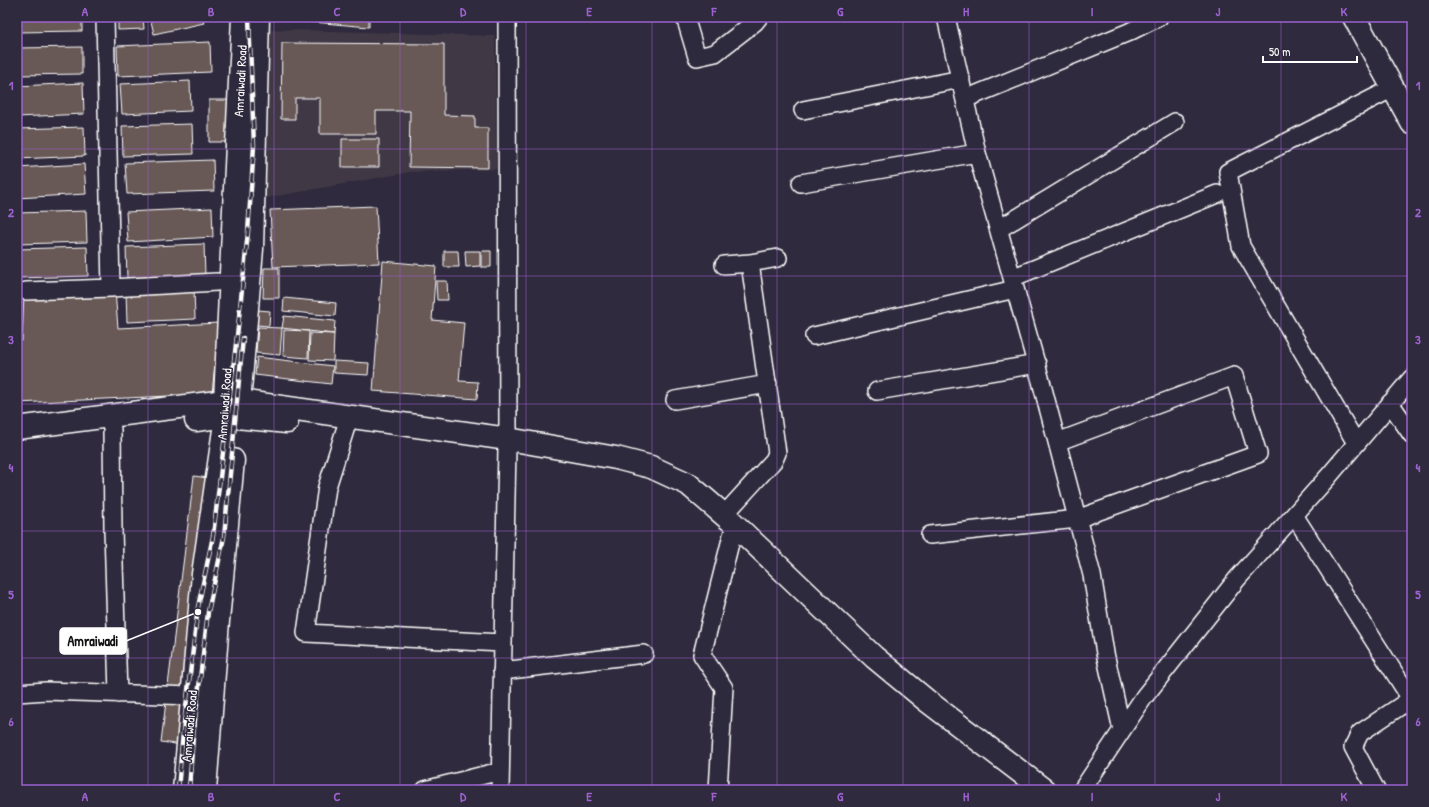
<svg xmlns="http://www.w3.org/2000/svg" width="1429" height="807" viewBox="0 0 1429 807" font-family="'Patrick Hand',sans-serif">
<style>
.built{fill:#403844}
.building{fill:#685956;stroke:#fff}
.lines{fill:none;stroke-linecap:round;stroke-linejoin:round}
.minor-casing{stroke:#fff;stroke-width:20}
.major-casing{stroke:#fff;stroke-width:25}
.minor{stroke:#2f2a3d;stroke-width:17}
.major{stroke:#2f2a3d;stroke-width:22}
.rail-casing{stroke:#fff;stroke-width:4.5}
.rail{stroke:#2f2a3d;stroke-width:3;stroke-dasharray:9;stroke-linecap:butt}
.grid{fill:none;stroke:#9c61cf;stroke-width:1;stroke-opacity:0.55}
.labels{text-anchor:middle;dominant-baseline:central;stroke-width:3;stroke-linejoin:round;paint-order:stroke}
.street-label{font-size:13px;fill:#fff;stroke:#2f2a3d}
.leader{fill:none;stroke:#fff;stroke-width:1.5}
.callout-dot{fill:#fff;stroke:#2f2a3d;stroke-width:1.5}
.callout{fill:#fff;stroke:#fff;stroke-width:1.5}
.callout-label{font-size:14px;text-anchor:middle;font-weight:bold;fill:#111}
.neatline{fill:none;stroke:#9c61cf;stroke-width:1.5}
.grid-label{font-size:13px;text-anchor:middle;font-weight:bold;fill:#9c61cf}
</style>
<rect width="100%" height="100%" fill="#2f2a3d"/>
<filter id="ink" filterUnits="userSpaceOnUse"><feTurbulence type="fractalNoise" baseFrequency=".025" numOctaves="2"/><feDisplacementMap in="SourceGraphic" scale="8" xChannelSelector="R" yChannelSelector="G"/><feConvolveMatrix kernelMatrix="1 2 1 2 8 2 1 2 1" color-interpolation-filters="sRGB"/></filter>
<g filter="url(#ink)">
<path class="built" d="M263 29 495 36 497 169 410 172 260 199Z"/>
<path class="building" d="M17 17H82V31L17 32Z
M118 17H143L144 29 118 30Z
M150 17H202L204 23 154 34Z
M279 17H369V27L279 19Z
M210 42 211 72 118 76 117 46Z
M282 43 444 44V115L475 116V128H488V168L409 167 410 111H376V134H320V98H295V119H281Z
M82 47V74L17 75V48Z
M190 81 191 111 122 114 120 84Z
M83 83 84 114 17 117V86Z
M209 100H228V142H209Z
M192 124 193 154 123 156 122 126Z
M84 127 85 156 17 159V129Z
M342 139H379V167H342Z
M213 160 214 191 127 194 125 163Z
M84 164 86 194 17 198V168Z
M376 206 379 263 273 267 270 210Z
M212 208 213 237 128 242 126 212Z
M86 211 87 242 17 244V213Z
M204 244 205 276 127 278 126 247Z
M87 247 88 276 17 278V249Z
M444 251H458L459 267H444Z
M465 251H480V266L466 267Z
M481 251H491V267H481Z
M383 261 436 266 432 320 464 323 459 381 478 382 477 399 373 391Z
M264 268H279V298H263Z
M436 281H447L448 300H437Z
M194 289 195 319 127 322 126 292Z
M115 291 118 328 219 323 212 394 17 403V341H22L24 293Z
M17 292 21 293 20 340H17Z
M284 298 336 303 335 316 283 311Z
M258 310 270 311 269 326 257 325Z
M284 316 335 321 334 334 282 328Z
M258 327 282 328 280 355 256 353Z
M284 330 309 331 308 358 283 356Z
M310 333 334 334 333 361 309 360Z
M257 357 333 366 331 384 255 375Z
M334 361 369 363 368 375 334 373Z
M194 476 236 482 203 748 161 742Z"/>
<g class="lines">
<defs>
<path id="minor" d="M105 17 111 288 217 282
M685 17 697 57 715 53 755 22 759 17
M946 17 977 153 1041 381 1092 575 1105 653 1122 730
M965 99 1129 32 1159 17
M803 110 961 79
M801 183 977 153
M999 229 1175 122
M750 263 778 258
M724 265 750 263 777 453 774 460 724 515
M1012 278 1217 194
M26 291 111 288
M814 336 1015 289
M877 391 1037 364
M675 400 768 384
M1390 403 1412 435
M346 427 327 487 306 633 502 643
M112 429 113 530 118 694
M1356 443 1241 246 1228 172 1393 88
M1294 515 1411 699H1412
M930 535 1077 519 1258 454 1234 376 1057 442
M502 671 644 654
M17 693 46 691 192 696
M425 790 500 771
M500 790 507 449 508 439 507 17
M718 790 724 688 702 655 732 535
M1082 790 1144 697 1237 579 1328 477 1412 378
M1376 790 1353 747 1360 733 1411 699"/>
<path id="major" d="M1354 17 1412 123
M238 414 252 249 258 17
M196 420 226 416 287 422
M17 428 225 401H240L508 439 616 458 651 467 688 484 731 521 874 657 926 700 1044 790
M184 790 203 574 226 416 225 401 243 17
M205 790 218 621 233 460"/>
</defs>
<use href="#minor" class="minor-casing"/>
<use href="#major" class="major-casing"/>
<use href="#minor" class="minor"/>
<use href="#major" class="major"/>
<defs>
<path id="rail" d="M178 790 183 732 198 607 213 536 238 327 248 232 254 146 249 17
M189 790 193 737 208 612 224 537 243 338"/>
</defs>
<use href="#rail" class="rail-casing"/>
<use href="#rail" class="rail"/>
</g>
</g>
<path class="grid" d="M148 17V790M274 17V790M400 17V790M526 17V790M652 17V790M777 17V790M903 17V790M1029 17V790M1155 17V790M1281 17V790M17 149H1412M17 276H1412M17 404H1412M17 531H1412M17 658H1412"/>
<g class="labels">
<g class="street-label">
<text transform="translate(240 81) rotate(-87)">Amraiwadi Road</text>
<text transform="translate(224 404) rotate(-86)">Amraiwadi Road</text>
<text transform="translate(189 726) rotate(-85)">Amraiwadi Road</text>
</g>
</g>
<path class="leader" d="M198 612L126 641"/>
<circle class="callout-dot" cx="198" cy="612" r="4"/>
<rect class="callout" x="60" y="628" width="66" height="26" rx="4"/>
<g class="callout-label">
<text x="93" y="646">Amraiwadi</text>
</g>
<rect width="1429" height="807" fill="none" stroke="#2f2a3d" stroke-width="44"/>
<path d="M1263 56v6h94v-6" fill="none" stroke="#ffffff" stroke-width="2"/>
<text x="1269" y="56" font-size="12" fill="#ffffff" stroke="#2f2a3d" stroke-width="3" paint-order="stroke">50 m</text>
<rect x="22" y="22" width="1385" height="763" class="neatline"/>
<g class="grid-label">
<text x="85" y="16">A</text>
<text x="211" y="16">B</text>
<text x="337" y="16">C</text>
<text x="463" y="16">D</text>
<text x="589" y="16">E</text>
<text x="714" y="16">F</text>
<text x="840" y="16">G</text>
<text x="966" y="16">H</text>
<text x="1092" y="16">I</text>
<text x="1218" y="16">J</text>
<text x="1344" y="16">K</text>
<text x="11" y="90">1</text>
<text x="1418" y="90">1</text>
<text x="11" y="217">2</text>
<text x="1418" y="217">2</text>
<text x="11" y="344">3</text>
<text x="1418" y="344">3</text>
<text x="11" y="472">4</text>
<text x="1418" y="472">4</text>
<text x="11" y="599">5</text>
<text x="1418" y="599">5</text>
<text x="11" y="726">6</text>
<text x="1418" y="726">6</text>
<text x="85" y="801">A</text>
<text x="211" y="801">B</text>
<text x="337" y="801">C</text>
<text x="463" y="801">D</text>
<text x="589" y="801">E</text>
<text x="714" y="801">F</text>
<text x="840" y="801">G</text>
<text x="966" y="801">H</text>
<text x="1092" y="801">I</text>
<text x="1218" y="801">J</text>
<text x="1344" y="801">K</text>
</g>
</svg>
